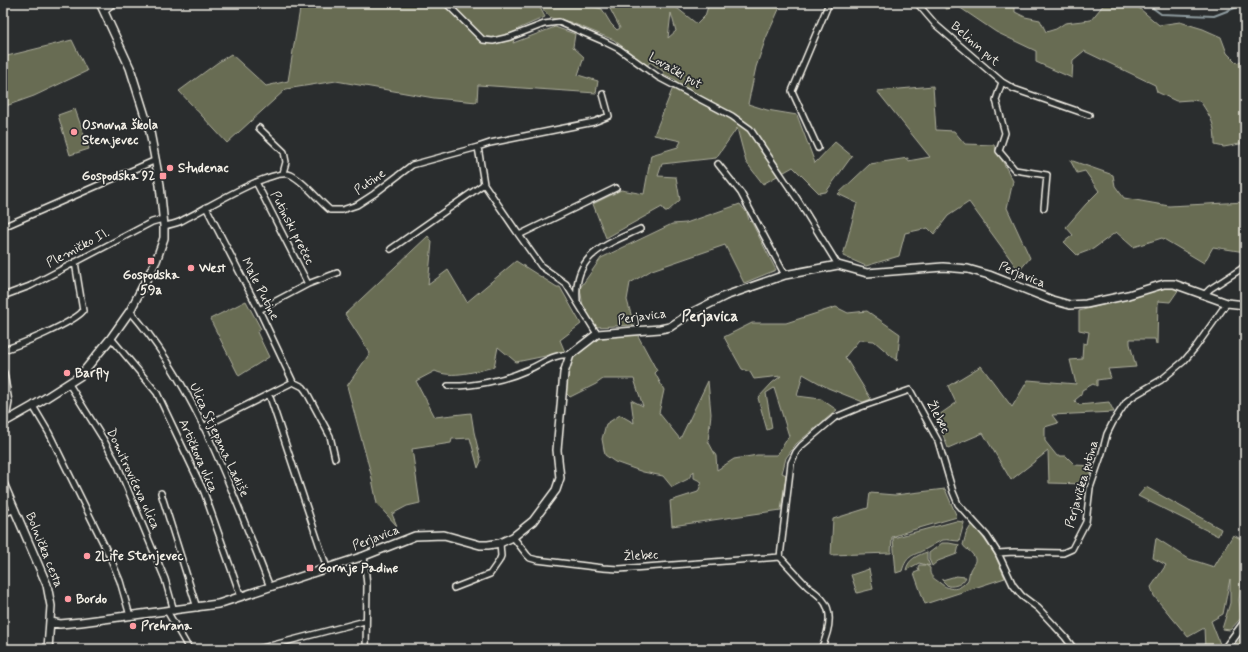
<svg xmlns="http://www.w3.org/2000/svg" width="1248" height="652" viewBox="0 0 1248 652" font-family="Mynerve,sans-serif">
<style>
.green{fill:#676c52;stroke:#aeae9d;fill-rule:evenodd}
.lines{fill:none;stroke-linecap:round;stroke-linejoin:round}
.stream{stroke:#8e9b9f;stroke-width:2}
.street-casing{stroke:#f4f1e8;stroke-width:8}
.secondary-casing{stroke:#f4f1e8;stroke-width:10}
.street{stroke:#2a2d2e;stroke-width:5}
.secondary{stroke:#2a2d2e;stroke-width:7}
.poi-dot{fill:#ff9aa2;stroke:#2a2d2e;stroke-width:1.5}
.labels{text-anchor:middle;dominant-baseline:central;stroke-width:3.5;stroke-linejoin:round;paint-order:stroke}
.street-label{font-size:13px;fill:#f4f1e8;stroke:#2a2d2e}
.poi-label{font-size:13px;font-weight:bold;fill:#f4f1e8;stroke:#2a2d2e;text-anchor:start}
.quarter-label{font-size:15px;font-weight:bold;fill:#f4f1e8;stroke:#2a2d2e}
</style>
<rect width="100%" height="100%" fill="#2a2d2e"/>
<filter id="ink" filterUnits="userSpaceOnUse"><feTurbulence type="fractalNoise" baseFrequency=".025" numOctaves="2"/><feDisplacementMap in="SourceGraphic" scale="8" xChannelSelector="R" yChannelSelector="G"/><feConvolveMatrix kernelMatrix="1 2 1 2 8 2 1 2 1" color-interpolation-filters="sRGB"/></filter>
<g filter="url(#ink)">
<path class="green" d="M301 3H579L602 9 611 24 617 30 620 28 607 3H672V4L697 24 705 16 709 3H774L780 7 766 38 756 67 748 104 767 110 797 115 815 163 835 142 852 156 826 192 819 193 793 167 763 184 746 162 737 128 716 158 662 164 658 176 676 177 680 200 667 212H665L662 207 606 238 593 204 621 190 644 194 651 155 678 147 681 141 654 135 676 80 663 74 664 72 650 62 647 66 614 40 570 22 551 18 538 4 545 17 518 29 513 43 555 27 575 34 573 47 584 57 578 75 598 81 596 93 478 85 477 102 434 98 336 81 286 89 227 143 179 91 217 63 231 54 266 86 288 81ZM671 13 676 31 668 38Z
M939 3H1015V12L1025 17 1040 20 1046 32 1056 29 1065 23 1091 20 1105 3H1133L1159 25 1180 22 1203 29 1221 37 1227 53 1237 63 1245 59V143L1224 147 1215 145C1215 124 1212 119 1200 101L1190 100 1176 101 1157 92 1155 85 1084 51 1073 60 1072 78 1036 62V51L996 32 959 7 946 9Z
M72 40 87 71 34 96 3 107V57Z
M933 86 936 130 954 131 965 144 994 145 1013 181 1007 208 1030 258 1019 271 969 202 948 216 934 234 928 228 905 233 899 256 866 266 843 256 857 203 838 194 870 164 908 158V161L930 157 877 91Z
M75 109 89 149 70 155 58 115Z
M1070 160 1113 175 1115 186 1124 198 1169 206 1245 202V252L1213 247 1204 263 1162 238 1133 247 1116 232 1093 249 1077 255 1064 242 1073 235 1066 227 1086 204 1099 191 1085 171 1077 173Z
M740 204 747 213 749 220 752 223 776 270 744 283 725 245 652 270 630 283 627 300 634 325 596 327 583 306 580 288 601 258 672 224 686 223Z
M428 236 432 242 428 285 448 270 467 302 516 261 557 287H560L581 324 560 340 565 352 516 362 498 347 494 367C477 371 451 379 435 371L416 381 435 417 471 413 474 432 481 461 478 468 470 438 452 439 451 443 412 449 420 503 407 506 392 514 397 526 377 504 371 474 347 386 370 353 345 314Z
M1172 286 1179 289 1170 302 1158 301 1157 344H1156L1155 339H1130V344L1136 367 1108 369 1111 378 1097 380V386L1093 384 1082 390 1081 395 1075 400 1076 403 1079 405 1109 402 1114 412 1052 415 1058 423 1045 427V441L1057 456H1066L1075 465 1093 466 1086 484 1049 483 1048 451 1011 480 983 433 948 448 936 417 956 403 948 386 981 366 1012 407 1028 380 1076 384 1070 360 1082 359 1083 343 1087 344 1089 332 1079 330V311L1137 296 1162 287Z
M246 301 261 329 257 332 269 357 239 376 210 319Z
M836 307 848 313 867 311 900 334 897 361 874 341 859 340 845 357 871 399 863 402 828 388 803 374 797 396 821 399 837 410 796 444 786 458 782 473 786 475 781 510 672 526 670 501 698 492 702 482 694 478V471L688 479 672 487 663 476 643 472 615 462 605 455 602 439 606 424 620 415 634 423 631 400 643 406 634 379H603L596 384 570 397 566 393 569 369 572 356 596 338 637 334 657 371 655 373 664 390 659 413 680 439 708 381 711 414 708 441 716 456 717 470 734 459 757 455H777L789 436 774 388 766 393 772 428 767 430 758 398 772 383 781 376 754 379 750 372 742 369 724 337 752 323H786Z
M1146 487 1221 529 1218 536 1138 496Z
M945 489 957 517 909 531 892 537 891 553 831 555 833 519 868 508 870 493 895 495Z
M956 521 964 522V523L959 541C954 541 948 539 943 540 937 542 932 546 926 549 914 556 907 554 902 571L896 573 893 538Z
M972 524 974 525 994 553 1005 578 925 604 914 573 919 571 918 567 919 565H926L930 568C929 577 934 578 940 583 950 591 959 591 968 580 969 577 969 573 970 570 973 564 978 561 973 555 970 550 966 550 963 545L966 534Z
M1233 535 1245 541V556L1242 564 1241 584 1239 600 1241 618 1230 630 1222 629 1230 603V579L1223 614 1211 621 1220 644 1211 649H1205L1204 628 1188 637 1154 596 1151 587 1166 565 1153 558 1156 538 1189 559 1214 567Z
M942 543H949L959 545 957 554 938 561 932 566 929 559V553Z
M927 552V559L930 566 919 563 906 570C908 559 918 555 927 552Z
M869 569 873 589 857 593 851 575Z
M956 576 966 577C963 584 955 587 948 586L942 580Z
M1245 634V649H1231Z"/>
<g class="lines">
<path class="stream" d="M1146 3 1161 14 1214 16 1245 4"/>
<defs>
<path id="street" d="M446 3 483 40 493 41 510 37 544 24 559 22 603 41 619 49 658 77 732 116 750 129 798 200 838 265
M917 3 936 25 1002 82 1014 89 1089 115
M104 11 114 3
M1002 82 996 100 1005 133 999 151 1015 170 1047 175 1044 208
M259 128 284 152 286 162 283 173
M478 147 484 184 519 235 541 266 566 284 597 334
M818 148 792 91 829 3
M718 164 741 193 785 275
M256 182 308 284
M164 226C169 225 174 224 179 222 199 213 273 166 291 175 305 182 317 199 330 210H342L357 205 374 194 412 165 478 147 490 143 594 122 609 116 603 94
M3 227 156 160
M519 235 616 188
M391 249 484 184
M1204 295 1210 289 1241 269 1245 265
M3 296 30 286 152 222 163 219
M577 300C573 254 606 245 640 229
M259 310 308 284 337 273
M130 311C197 387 233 494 270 587
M111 338 157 393 204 492 241 597
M3 350C20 345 73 323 83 311L75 262
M293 382 303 387 306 391 330 436 335 458
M69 384 102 437 118 466 165 579 174 611
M448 386C472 387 505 380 527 370 542 364 554 353 570 355
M269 394 327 568
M33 406 49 433 110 557 120 581 130 616
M203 427 293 382 259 310 206 207
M161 493 197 608
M3 514 15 509
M513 537 527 555 530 558 537 560 603 568 619 569 780 557
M998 553 1014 552 1063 553 1072 549 1086 522 1090 488 1102 453 1107 434 1113 422 1127 401 1135 395 1161 380 1184 361 1195 348 1227 303
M364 556 367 585 366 649
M454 588 490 574 499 561 501 556 500 543
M167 611 189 649
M258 649 365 621
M821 649C828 634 835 613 822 599 818 594 813 591 808 587 798 577 789 567 780 557L791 463 796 452 801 446 834 418 858 408 910 390 938 441 953 492 958 504 987 536 998 553 1013 585 1022 596 1038 608 1065 637 1074 649"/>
<path id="secondary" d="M3 373 8 402 3 430
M3 423 33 406 80 376 111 338 130 311 156 261 164 238V226L160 185 150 132 130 68 100 3
M3 483 47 585 51 606 48 649
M51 622 60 624 81 622 218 604 364 556 415 536 444 535 480 545H488L500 543 513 537 533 521 556 490 560 478 557 450 564 373 570 355 597 334 660 329 670 327 691 313 725 296 785 275 838 265 867 273 943 267 968 269 989 275 1052 300 1070 305 1086 304 1128 295 1164 284H1174L1227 303 1245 305
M1225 649 1245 622"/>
</defs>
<use href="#street" class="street-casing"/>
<use href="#secondary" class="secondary-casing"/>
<use href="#street" class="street"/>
<use href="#secondary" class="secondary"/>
</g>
</g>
<g class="poi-dot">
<circle cx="74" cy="132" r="4"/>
<circle cx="170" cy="168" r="4"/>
<rect x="159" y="172" width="8" height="8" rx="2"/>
<rect x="147" y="257" width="8" height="8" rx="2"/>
<circle cx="191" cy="268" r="4"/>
<circle cx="67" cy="373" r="4"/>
<circle cx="87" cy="556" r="4"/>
<rect x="306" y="564" width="8" height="8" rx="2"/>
<circle cx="68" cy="599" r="4"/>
<circle cx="133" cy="626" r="4"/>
</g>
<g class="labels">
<g class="street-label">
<text transform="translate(975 44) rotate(41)">Belinin put</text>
<text transform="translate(675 71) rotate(30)">Lovački put</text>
<text transform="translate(370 182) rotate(-35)">Putine</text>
<text transform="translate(292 228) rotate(63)">Putinski prečec</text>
<text transform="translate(78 248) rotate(-28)">Plemičko II.</text>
<text transform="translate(1022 275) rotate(22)">Perjavica</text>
<text transform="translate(260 289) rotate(63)">Male Putine</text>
<text transform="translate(642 317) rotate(-8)">Perjavica</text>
<text transform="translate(938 417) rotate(62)">Žlebec</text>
<text transform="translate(219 440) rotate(65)">Ulica Stjepana Ladiše</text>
<text transform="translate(198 456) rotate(66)">Artičkova ulica</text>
<text transform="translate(133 479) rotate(65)">Domitrovićeva ulica</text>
<text transform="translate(1082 484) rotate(-74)">Perjavička putina</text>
<text transform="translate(376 538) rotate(-21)">Perjavica</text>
<text transform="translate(44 550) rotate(68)">Bolnička cesta</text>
<text transform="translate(641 556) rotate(-3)">Žlebec</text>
</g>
<g class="poi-label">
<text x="82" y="125">Osnovna škola<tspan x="82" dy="15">Stenjevec</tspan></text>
<text x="178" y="168">Studenac</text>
<text x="155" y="176" text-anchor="end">Gospodska 92</text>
<text x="199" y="268">West</text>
<text x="151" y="275" text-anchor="middle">Gospodska<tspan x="151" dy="15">59a</tspan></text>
<text x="75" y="373">Barfly</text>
<text x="95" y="556">2Life Stenjevec</text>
<text x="318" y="568">Gornje Padine</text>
<text x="76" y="599">Bordo</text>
<text x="141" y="626">Prehrana</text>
</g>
<g class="quarter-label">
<text x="710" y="317">Perjavica</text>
</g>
</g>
<rect width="1248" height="652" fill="none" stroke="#2a2d2e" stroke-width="16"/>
<rect x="8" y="8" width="1232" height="636" fill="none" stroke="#f4f1e8" stroke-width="1.5" filter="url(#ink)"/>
</svg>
